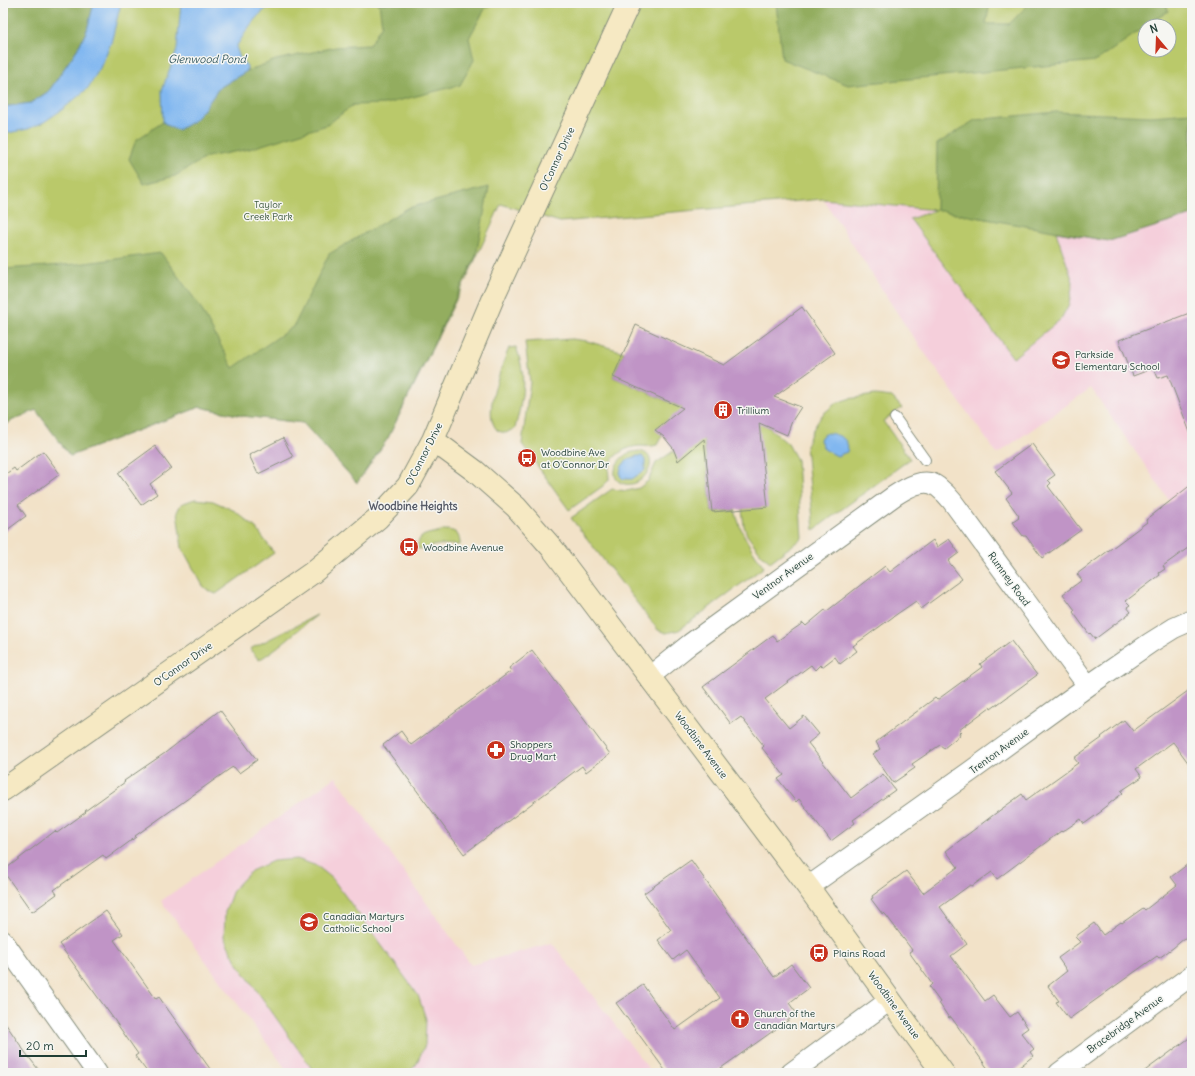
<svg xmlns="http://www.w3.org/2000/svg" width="1195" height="1076" viewBox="0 0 1195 1076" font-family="Delius,sans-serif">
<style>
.built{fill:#f5cfdb}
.green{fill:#bac96b;stroke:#6c8350;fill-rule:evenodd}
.forest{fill:#93ad5f;stroke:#59754a}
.water{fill:#81b7f0;stroke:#507a92}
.building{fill:#c094c6}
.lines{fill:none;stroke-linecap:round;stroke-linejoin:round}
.lane-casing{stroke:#88907e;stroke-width:12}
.street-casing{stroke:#88907e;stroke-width:22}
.secondary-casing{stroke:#88907e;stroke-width:24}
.lane{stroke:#fff;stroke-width:10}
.street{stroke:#fff;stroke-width:20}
.secondary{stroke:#f6e9c3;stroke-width:22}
.labels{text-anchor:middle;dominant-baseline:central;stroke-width:3;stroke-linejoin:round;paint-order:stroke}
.street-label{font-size:10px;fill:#1f3d34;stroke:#f6f6f2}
.park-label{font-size:10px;fill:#3e593f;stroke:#f6f6f2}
.poi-label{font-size:10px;fill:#1f3d34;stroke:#f6f6f2;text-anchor:start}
.water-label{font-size:11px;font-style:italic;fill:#385c63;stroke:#f6f6f2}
.neighbourhood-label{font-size:11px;font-weight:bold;fill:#575b67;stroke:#f6f6f2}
</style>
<rect width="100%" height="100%" fill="#f6f6f2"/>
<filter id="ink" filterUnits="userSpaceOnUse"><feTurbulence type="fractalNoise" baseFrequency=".025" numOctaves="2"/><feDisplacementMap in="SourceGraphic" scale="8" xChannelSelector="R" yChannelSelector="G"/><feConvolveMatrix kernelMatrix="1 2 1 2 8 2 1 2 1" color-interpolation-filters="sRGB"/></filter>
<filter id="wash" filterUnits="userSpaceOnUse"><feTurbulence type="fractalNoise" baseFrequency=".012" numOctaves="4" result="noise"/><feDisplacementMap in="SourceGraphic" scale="16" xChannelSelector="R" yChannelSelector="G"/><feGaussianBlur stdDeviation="0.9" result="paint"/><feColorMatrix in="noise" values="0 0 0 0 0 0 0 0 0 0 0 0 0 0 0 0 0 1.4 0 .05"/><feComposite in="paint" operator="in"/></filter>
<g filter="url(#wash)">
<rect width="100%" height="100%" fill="#f2e2c8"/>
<path class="built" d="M823 199 936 210 1109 241 1192 215V533L1091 388 997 454 909 331Z
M336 777 471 965 552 943 652 1073H289L161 901Z"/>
<path class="green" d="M3 3H1192V215L1109 241 1056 232 1073 282 1069 304 1061 319 1013 358 910 219 935 210 823 199 560 222 501 204 465 282 388 438 357 483 304 423 243 416 200 407 70 456 36 410 13 420 3 426ZM1145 26H1169V50H1145Z
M572 339 587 341 624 352 613 377 685 409 660 439 657 445C651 447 646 446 639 446 626 447 613 454 609 467 608 471 609 476 609 480L603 486 569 510 522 444 530 382 525 342Z
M516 347C527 377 523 398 515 428L506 433 498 431C496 429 494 426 493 423 486 406 502 365 509 348Z
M875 395 892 397 902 408 883 421 910 459 814 530 806 446 812 431 822 415 836 403 848 399Z
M758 418 788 444 797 460 802 538 770 562 762 555 747 535 744 526 742 509Z
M702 423 712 512 735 510C741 534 750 547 764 567L679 630 666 633 658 630 571 518 612 489 627 491 639 488 648 481 656 463 694 437Z
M639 451C663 455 645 488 625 484 609 481 614 463 624 456 628 452 633 452 639 451Z
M195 499 213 501 235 511 256 528 274 553 216 594 209 591 203 586 182 548 177 512 181 504Z
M444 530C455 530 460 533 460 545 452 545 444 544 437 545 430 546 425 549 418 549 416 531 433 535 444 530Z
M317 615C297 630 280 647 259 660L250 649Z
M297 859 317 866 332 878 418 995 426 1019 425 1045 416 1065 408 1073H317L312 1069 236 961 224 937 225 912 233 890 251 871 273 861Z"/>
<path class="forest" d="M3 3H94L87 30 78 48 49 91 31 103 3 107Z
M379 3H492L485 9 469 38 474 60 460 85 385 104 353 105 327 125 249 149 207 157 175 176 144 184 129 159 136 140 163 122 172 128 202 112 219 88 247 71 276 60 336 47 369 45 382 25Z
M776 3H990L986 24H1009L1030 3H1166L1168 11 1096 61 848 85 782 59Z
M1056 112 1151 116 1192 113V215L1109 241 936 210 937 144 975 120Z
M489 187 476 256 388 438 357 483 303 423 243 416 200 407 70 456 36 410 13 420 3 426V269L78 264 161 253 199 305 233 368 294 326 329 254 408 208Z"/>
<path class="water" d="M94 3H121L111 43 100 68 88 88 63 109 44 122 28 129 3 134V107L31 103 49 91 78 48 87 30Z
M181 3H278C257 10 248 29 236 47L240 58 247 66V71L219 88 202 112 192 122 178 130 172 128 163 122 162 90 177 49Z
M827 433C838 434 851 439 847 452L837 456 824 449 820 440 821 437Z
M637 456H642L645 460V470L632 479H623L620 476C620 464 626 460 637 456Z"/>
<g id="blocks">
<path class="building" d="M802 307 835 353 774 397 801 407 792 421 787 435 759 423 768 507 712 512 704 439 678 461 673 448 664 437 655 430 683 408 613 377 636 325 724 365Z
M1192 312V435H1191L1168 375 1158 378 1154 368 1133 376 1119 340Z
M283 438 293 457 258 474 249 455Z
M1032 444 1055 475 1048 480 1051 483 1048 486 1081 530 1042 558 1026 536H1023L1013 522 1019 518 1018 517 1019 516 1006 498 1012 493 995 471Z
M155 446 171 468 150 484 157 494 141 505 118 473Z
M43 451 60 474 18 505 26 516 3 533V476L14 468 16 471Z
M1192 484V545L1163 566 1165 569 1159 573 1160 575 1126 601 1130 605 1127 607 1131 612 1095 639 1090 633 1089 634 1073 612 1075 610 1063 594 1082 580 1077 574 1147 522 1146 520Z
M949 539 959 553 948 561 962 579 921 609 916 601 897 614 853 646 857 651 840 664 835 657 822 667 820 665 815 670 811 665 765 699 789 728 804 716 819 734 808 743 851 798 883 774 895 790 853 820 855 823 831 841 799 799 796 802 778 779 784 775 762 748 764 746 741 717 731 724 703 687 773 635 777 641 803 623 806 626 825 610 827 611 885 566 890 572 933 540 937 547Z
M1011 641 1037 675 991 709 990 707 959 730 961 731 959 733 960 735 944 748 940 745 912 764 915 768 893 783 873 754 880 749 876 742 935 698 937 700 982 667 980 664Z
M532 650 610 754 586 772 582 766 464 854 383 745 401 731 411 745 511 671 509 668Z
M1192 688V768L1173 742 1136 769 1142 777 1121 791 1123 793 1101 810 1102 811 1084 824 1081 819 1062 832 1061 831 997 879 992 872 972 886 970 885 940 907 967 944 951 956 985 1001 993 995 1010 1017 1017 1012 1028 1028 1021 1033 1034 1049 1030 1052 1033 1056 1012 1073H991L951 1017 949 1018 939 1003 940 1002 929 987 932 984 909 952 912 950 886 915 884 913 883 915 871 899 873 898 872 896 906 871 923 893 958 867 946 851 992 816 1022 794 1026 800 1078 763 1074 758 1102 738 1101 737 1124 720 1133 731Z
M220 710 257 760 239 773 234 767 231 768 135 836 136 837 106 859 103 855 54 890 57 894 32 912 3 871 55 831 57 833 86 812 85 811 125 782 124 781 165 753Z
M691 860 774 977 791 964 809 988 789 1003 797 1014 714 1073H667L616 1003 643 985 675 1030 720 998 686 950 673 960 658 940 671 930 644 893Z
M1192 861V932L1173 948 1159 958 1157 956 1069 1019 1056 1002 1059 1001 1048 986 1067 971 1058 958 1080 942 1075 937 1094 923 1103 935 1121 922 1122 923 1143 908 1145 910 1177 885 1171 877Z
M106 911 123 934 114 940 156 999 159 997 213 1073H148L135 1056 138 1054 113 1018 59 944Z
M3 1020 25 1052 41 1073H3Z
M1192 1036V1073H1142Z"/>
</g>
</g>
<g filter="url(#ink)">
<use href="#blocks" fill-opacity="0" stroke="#88907e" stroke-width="1"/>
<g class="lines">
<defs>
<path id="lane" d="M895 418 925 460"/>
<path id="street" d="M649 677 690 644 894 496C906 488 925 476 938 487 943 491 948 496 952 501L1088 686
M808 887 971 771 1088 686 1150 643 1174 628 1192 620
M3 941 97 1073
M791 1073 890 1000
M1059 1073 1192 975"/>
<path id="secondary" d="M433 440 475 471 516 507 552 548 808 887 943 1073
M3 790 312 573 378 518 408 486 433 440 495 293 629 3"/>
</defs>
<use href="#lane" class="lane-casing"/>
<use href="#street" class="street-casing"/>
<use href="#secondary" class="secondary-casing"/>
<use href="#lane" class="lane"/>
<use href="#street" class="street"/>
<use href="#secondary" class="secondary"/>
</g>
</g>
<defs>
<symbol id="school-disc" viewBox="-11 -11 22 22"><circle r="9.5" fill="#c8321e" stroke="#f6f6f2"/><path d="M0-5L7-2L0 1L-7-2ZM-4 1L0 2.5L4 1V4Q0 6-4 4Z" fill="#fff"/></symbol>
<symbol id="building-disc" viewBox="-11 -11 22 22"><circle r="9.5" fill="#c8321e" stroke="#f6f6f2"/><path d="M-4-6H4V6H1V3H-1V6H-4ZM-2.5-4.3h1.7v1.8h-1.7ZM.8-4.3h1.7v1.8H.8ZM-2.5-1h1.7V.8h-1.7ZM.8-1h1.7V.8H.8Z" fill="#fff"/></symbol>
<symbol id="bus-disc" viewBox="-11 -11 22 22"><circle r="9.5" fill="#c8321e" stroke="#f6f6f2"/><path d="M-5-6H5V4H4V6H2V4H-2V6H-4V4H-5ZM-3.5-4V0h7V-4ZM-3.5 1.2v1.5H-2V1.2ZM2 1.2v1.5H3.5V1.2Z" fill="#fff"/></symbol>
<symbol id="pharmacy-disc" viewBox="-11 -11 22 22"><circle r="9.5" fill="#c8321e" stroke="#f6f6f2"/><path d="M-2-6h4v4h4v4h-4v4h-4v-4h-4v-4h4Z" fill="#fff"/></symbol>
<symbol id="church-disc" viewBox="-11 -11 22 22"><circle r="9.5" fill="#c8321e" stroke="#f6f6f2"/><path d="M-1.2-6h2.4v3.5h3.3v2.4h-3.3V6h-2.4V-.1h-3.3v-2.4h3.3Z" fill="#fff"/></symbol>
</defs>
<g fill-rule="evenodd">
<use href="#school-disc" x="1050" y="349" width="22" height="22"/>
<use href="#building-disc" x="712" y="399" width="22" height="22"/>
<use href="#bus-disc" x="516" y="447" width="22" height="22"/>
<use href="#bus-disc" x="398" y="536" width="22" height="22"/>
<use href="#pharmacy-disc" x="485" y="739" width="22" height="22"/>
<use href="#school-disc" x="298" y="911" width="22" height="22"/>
<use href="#bus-disc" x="808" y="942" width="22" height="22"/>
<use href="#church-disc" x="729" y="1008" width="22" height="22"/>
</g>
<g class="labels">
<g class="street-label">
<text transform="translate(557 159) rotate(-65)">O'Connor Drive</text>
<text transform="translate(424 454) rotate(-63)">O'Connor Drive</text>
<text transform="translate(783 576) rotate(-36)">Ventnor Avenue</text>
<text transform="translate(1009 579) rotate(54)">Rumney Road</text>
<text transform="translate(183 664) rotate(-35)">O'Connor Drive</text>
<text transform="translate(701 745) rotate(53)">Woodbine Avenue</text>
<text transform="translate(999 751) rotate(-36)">Trenton Avenue</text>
<text transform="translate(894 1005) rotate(54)">Woodbine Avenue</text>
<text transform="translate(1125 1024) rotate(-36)">Bracebridge Avenue</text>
</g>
<g class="park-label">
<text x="268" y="204">Taylor<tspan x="268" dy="12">Creek Park</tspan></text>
</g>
<g class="poi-label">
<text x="1075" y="354">Parkside<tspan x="1075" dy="12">Elementary School</tspan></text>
<text x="737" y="410">Trillium</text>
<text x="541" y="452">Woodbine Ave<tspan x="541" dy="12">at O'Connor Dr</tspan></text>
<text x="423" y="547">Woodbine Avenue</text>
<text x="510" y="744">Shoppers<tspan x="510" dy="12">Drug Mart</tspan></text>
<text x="323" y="916">Canadian Martyrs<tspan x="323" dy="12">Catholic School</tspan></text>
<text x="833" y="953">Plains Road</text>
<text x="754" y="1013">Church of the<tspan x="754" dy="12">Canadian Martyrs</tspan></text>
</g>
<g class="water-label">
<text x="207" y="59">Glenwood Pond</text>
</g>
<g class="neighbourhood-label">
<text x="413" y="506">Woodbine Heights</text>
</g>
</g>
<rect width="1195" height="1076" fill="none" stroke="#f6f6f2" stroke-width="16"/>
<g transform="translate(1157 38) rotate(341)"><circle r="19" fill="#f6f6f2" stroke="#a0aca6"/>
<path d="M0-3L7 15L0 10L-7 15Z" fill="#c8321e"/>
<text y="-6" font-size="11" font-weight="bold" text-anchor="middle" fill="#1f3d34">N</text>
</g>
<path d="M20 1050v6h66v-6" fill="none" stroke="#1f3d34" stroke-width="2"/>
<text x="26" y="1050" font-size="12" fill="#1f3d34" stroke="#f6f6f2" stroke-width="3" paint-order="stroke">20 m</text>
</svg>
